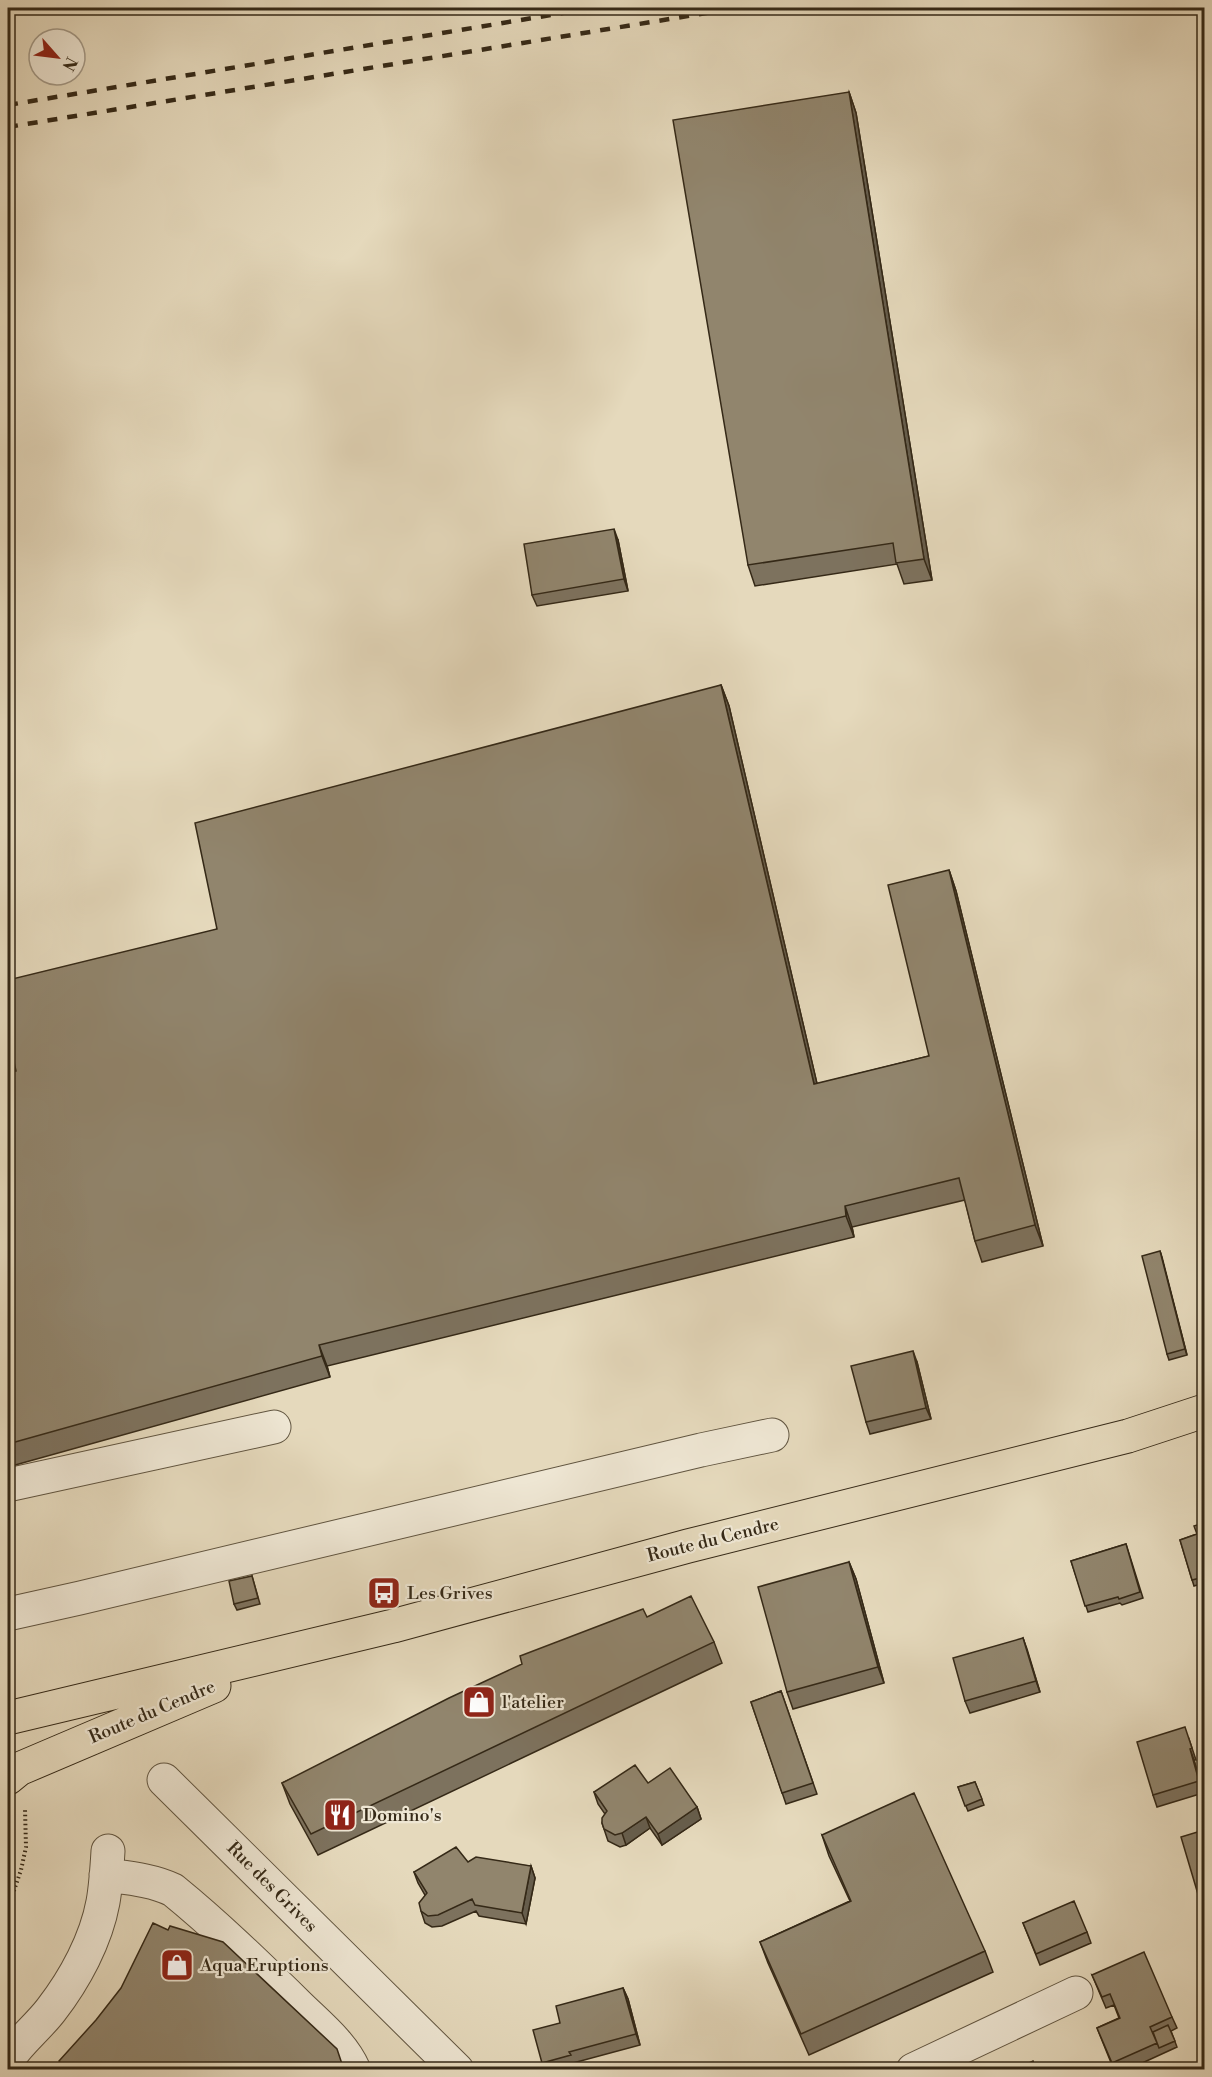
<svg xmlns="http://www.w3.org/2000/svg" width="1212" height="2077" viewBox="0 0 1212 2077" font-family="'Libre Bodoni',serif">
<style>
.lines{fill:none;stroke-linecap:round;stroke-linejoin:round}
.minor-casing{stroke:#615540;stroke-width:35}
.major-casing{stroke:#352917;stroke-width:35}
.path{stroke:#352917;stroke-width:4;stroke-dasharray:1.5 3;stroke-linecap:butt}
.minor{stroke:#eee6d3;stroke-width:33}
.major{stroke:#e5d9bc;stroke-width:33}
.rail{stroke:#352917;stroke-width:4.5;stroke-dasharray:10 10;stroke-linecap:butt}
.wall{fill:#7d725e;stroke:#352917;stroke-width:1.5}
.shaded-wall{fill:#665d4c;stroke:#352917;stroke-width:1.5}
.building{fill:#91856d;stroke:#352917;stroke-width:1.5}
.labels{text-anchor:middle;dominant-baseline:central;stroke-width:4.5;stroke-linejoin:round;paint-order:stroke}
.street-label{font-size:18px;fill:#352917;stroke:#eee6d3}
.poi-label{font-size:18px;fill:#352917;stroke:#eee6d3;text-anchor:start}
</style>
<rect width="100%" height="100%" fill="#e5d9bc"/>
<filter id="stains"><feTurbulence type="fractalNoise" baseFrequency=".00333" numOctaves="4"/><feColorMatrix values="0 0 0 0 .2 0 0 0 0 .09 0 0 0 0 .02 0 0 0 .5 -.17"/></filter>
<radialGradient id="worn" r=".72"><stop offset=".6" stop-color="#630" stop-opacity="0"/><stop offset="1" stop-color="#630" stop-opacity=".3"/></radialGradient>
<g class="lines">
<defs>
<path id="minor" d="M8 1485 274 1427
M8 1614 80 1598 701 1450 772 1435
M164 1780 457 2070
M106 1875C128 1878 153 1880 173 1890 216 1925 256 1964 296 2003 317 2024 342 2043 354 2070
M8 2059C20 2041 38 2027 51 2010 75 1979 96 1940 103 1902 106 1885 107 1868 108 1851
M913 2070 1076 1993"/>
<path id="major" d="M8 1718 393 1626 688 1546 1128 1436 1204 1411
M8 1778 19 1769 214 1686"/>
</defs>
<use href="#minor" class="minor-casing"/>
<use href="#major" class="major-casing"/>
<path class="path" d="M8 1908 21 1870 26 1847 25 1809"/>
<use href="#minor" class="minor"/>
<use href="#major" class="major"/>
<path class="rail" d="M8 105 593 8
M8 127 737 8"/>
</g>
<path class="wall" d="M849 92 856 113 932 580 904 584 897 564 755 586 748 565Z
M618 540 628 591 537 606 532 595Z
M721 685 729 706 817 1084 929 1056 949 870 956 891 1043 1246 982 1262 975 1241 965 1200 852 1227 854 1237 327 1366 330 1377 8 1467V1073L16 1071 217 929Z
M1160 1251 1187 1355 1169 1360 1167 1354Z
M917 1362 931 1419 870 1434 866 1422Z
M1204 1523V1583L1194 1586 1180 1540 1197 1534Z
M1126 1544 1143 1598 1122 1605 1120 1603 1088 1612 1071 1561Z
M849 1562 856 1579 884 1683 793 1709 787 1692Z
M252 1576 260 1604 237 1610 234 1604Z
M647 1617 714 1642 722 1663 318 1855 290 1804 282 1783Z
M1023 1638 1040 1692 970 1713 965 1701Z
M781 1691 817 1794 786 1804 751 1702Z
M1189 1739 1196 1760H1194L1203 1793 1157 1807 1153 1795Z
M975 1782 984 1805 968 1811 958 1787Z
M648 1783 697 1807 701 1819 662 1845 650 1828 626 1845 620 1847 608 1841 602 1823 605 1814 598 1804 594 1792Z
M1204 1830V1913L1200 1901Z
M822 1835 985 1951 993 1972 809 2055 768 1963 760 1942 850 1901 829 1856Z
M468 1862 531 1866 535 1878 526 1924 479 1916 476 1911 442 1926 432 1927 425 1923 421 1911 425 1895 418 1883 414 1872Z
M1023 1923 1087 1932 1091 1943 1040 1965Z
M1092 1975 1172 2017 1177 2028 1171 2031 1177 2047 1127 2070H1114L1097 2028 1119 2018 1114 2005 1106 2008Z
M623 1988 628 1999 640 2045 573 2063 575 2067 564 2070H544L542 2063 560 2023Z"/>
<path class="shaded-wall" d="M849 92 856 113 932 580 924 559Z
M614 529 618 540 628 591 624 579Z
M721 685 729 706 822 1105 814 1084Z
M949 870 956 891 1043 1246 1035 1225Z
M845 1206 852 1227 854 1237 846 1216Z
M1160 1251 1162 1257 1187 1355 1185 1349Z
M319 1345 327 1366 330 1377 322 1356Z
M913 1351 917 1362 931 1419 926 1408Z
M849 1562 856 1579 884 1683 878 1667Z
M1023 1638 1027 1649 1040 1692 1036 1681Z
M1190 1749 1194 1760 1203 1793 1199 1781Z
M697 1807 701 1819 662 1845 658 1834Z
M646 1817 650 1828 626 1845 622 1833Z
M531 1866 535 1878 526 1924 522 1913Z
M623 1988 628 1999 640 2045 636 2034Z"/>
<path class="building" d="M849 92 924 559 896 563 893 543 748 565 673 120Z
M614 529 624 579 532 595 524 544Z
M721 685 814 1084 929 1056 888 885 949 870 1035 1225 975 1241 959 1178 845 1206 846 1216 319 1345 322 1356 8 1444V1073L16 1071 8 1035V980L217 929 195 823Z
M1160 1251 1185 1349 1167 1354 1142 1256Z
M913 1351 926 1408 866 1422 851 1366Z
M1204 1523V1577L1192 1580 1180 1540 1197 1534 1194 1526Z
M1126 1544 1140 1592 1119 1599 1118 1597 1085 1606 1071 1561Z
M849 1562 878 1667 787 1692 758 1587Z
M252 1576 258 1598 234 1604 229 1581Z
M691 1596 714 1642 311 1834 282 1783 449 1698 522 1664 520 1656 643 1609 647 1617Z
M1023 1638 1036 1681 965 1701 953 1658Z
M781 1691 813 1783 782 1793 751 1702Z
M1185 1727 1192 1748 1190 1749 1199 1781 1153 1795 1137 1742Z
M635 1765 648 1783 670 1768 697 1807 658 1834 646 1817 622 1833 615 1835 604 1829 602 1823V1818L607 1811 594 1792Z
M975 1782 982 1799 965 1806 958 1787Z
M914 1793 985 1951 801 2034 760 1942 851 1901 822 1835Z
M1204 1830V1900L1200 1901 1181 1837Z
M456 1847 468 1862 476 1857 531 1866 522 1913 475 1905 472 1899 438 1915 428 1916 421 1911 419 1903 427 1893 414 1872Z
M1074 1901 1087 1932 1036 1954 1023 1923Z
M153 1923 168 1930 170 1926 223 1942 337 2049 344 2070H49L64 2067 59 2061 96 2020 121 1988Z
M1144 1952 1172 2017 1150 2027 1157 2043 1112 2063 1097 2028 1120 2018 1110 1994 1102 1997 1092 1975Z
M623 1988 636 2034 569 2052 571 2055 542 2063 533 2030 560 2023 556 2006Z
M1168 2025 1175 2041 1159 2048 1153 2032Z
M1033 2061 1036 2070H1014Z"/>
<defs>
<symbol id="bus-square" viewBox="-11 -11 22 22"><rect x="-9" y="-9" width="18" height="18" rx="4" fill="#8f2418" stroke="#eee6d3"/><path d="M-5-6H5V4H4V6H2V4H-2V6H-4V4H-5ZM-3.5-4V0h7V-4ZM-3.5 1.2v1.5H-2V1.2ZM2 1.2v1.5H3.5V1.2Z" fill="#fff"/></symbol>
<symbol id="shop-square" viewBox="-11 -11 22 22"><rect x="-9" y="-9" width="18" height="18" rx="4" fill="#8f2418" stroke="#eee6d3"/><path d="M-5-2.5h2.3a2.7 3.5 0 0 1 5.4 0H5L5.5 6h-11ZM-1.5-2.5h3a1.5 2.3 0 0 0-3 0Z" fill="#fff"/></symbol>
<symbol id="restaurant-square" viewBox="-11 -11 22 22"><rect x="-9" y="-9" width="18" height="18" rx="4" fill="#8f2418" stroke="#eee6d3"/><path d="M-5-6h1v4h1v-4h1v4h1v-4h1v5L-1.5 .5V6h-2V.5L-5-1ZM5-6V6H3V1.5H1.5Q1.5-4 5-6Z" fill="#fff"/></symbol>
</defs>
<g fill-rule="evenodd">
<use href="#bus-square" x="365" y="1574" width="38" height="38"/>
<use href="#shop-square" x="460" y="1683" width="38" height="38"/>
<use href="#restaurant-square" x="321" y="1796" width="38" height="38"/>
<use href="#shop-square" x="158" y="1946" width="38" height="38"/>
</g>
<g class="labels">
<g class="street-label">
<text transform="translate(713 1540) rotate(-14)">Route du Cendre</text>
<text transform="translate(152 1712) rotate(-23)">Route du Cendre</text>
<text transform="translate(272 1887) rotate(45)">Rue des Grives</text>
</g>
<g class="poi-label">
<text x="407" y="1593">Les Grives</text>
<text x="502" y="1702">l'atelier</text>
<text x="363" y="1815">Domino's</text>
<text x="200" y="1965">Aqua Eruptions</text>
</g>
</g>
<rect width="1212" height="2077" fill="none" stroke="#e5d9bc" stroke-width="30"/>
<rect x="9" y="9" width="1194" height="2059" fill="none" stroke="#352917" stroke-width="3"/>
<rect x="15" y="15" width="1182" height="2047" fill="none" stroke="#352917" stroke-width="1.5"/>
<g transform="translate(57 57) rotate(118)"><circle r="28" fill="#eee6d3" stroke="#a49a88" stroke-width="1.5"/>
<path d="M0-4.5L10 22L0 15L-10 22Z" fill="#8f2418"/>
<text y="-9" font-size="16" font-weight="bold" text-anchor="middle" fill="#352917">N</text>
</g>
<rect width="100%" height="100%" filter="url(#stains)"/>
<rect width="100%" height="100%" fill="url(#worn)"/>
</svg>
